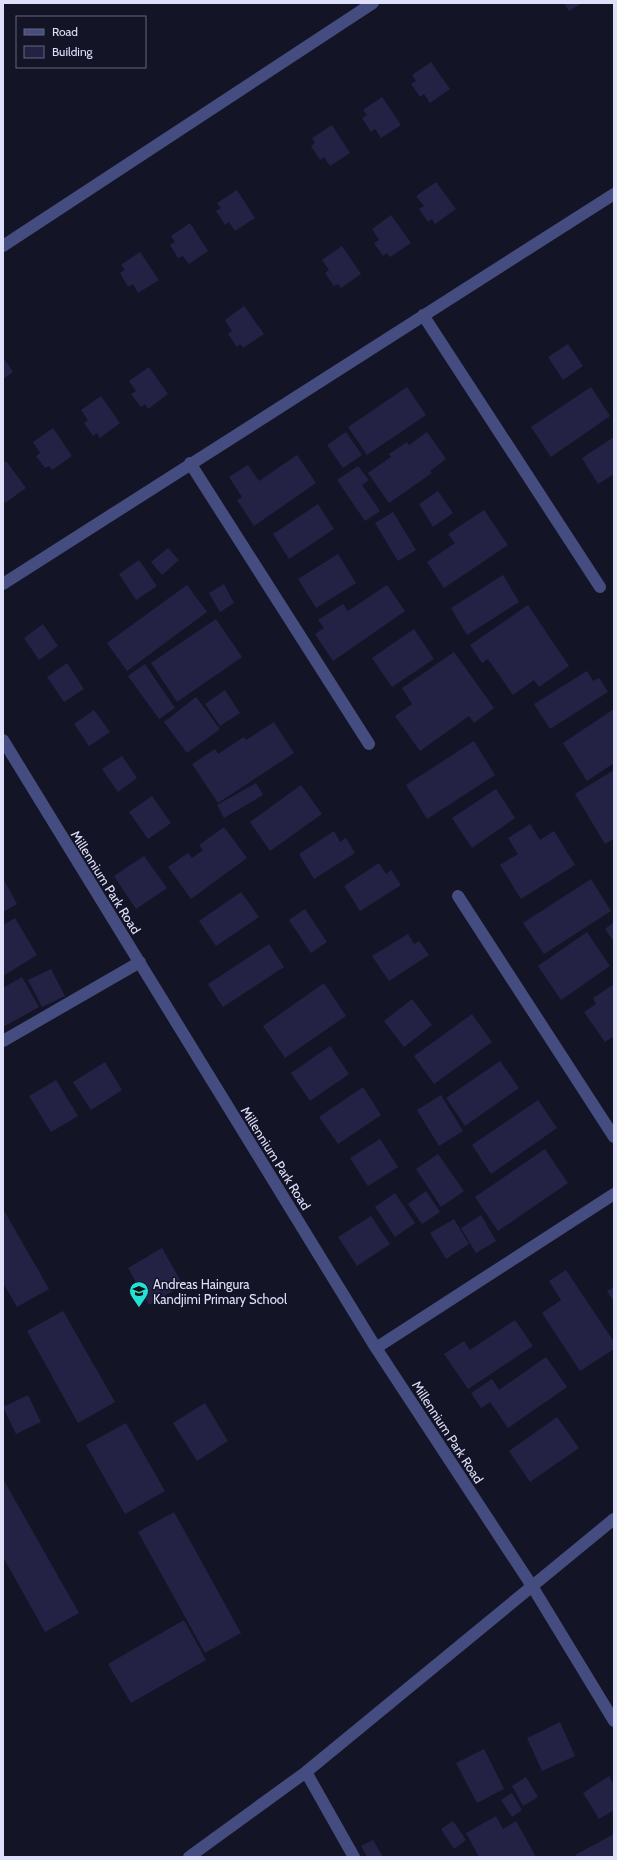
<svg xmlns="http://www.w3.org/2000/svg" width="617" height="1860" viewBox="0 0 617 1860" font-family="Cabin,sans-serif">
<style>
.building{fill:#232245}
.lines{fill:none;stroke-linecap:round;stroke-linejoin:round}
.minor{stroke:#454d80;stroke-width:12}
.labels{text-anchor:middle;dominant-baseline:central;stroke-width:3;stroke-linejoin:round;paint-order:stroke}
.street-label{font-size:13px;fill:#dee0fa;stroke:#141427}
.poi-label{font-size:13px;fill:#dee0fa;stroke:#141427;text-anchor:start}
</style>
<rect width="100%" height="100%" fill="#141427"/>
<path class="building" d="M564 3H582L569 11Z
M431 62 450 89 430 103 424 94 420 97 411 84 416 81 412 75Z
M382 97 401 125 381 138 375 129 371 132 362 118 367 115 363 110Z
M332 125 350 153 330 166 324 157 320 160 311 146 315 143 312 138Z
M436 182 456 209 435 224 432 219 428 222 419 209 424 206 416 196Z
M237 190 255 218 235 231 229 222 225 225 216 211 221 208 217 203Z
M391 215 411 243 390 257 387 253 383 256 374 243 379 240 372 229Z
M190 223 208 251 189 264 183 256 178 258 170 245 175 242 171 236Z
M342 246 361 274 341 288 338 284 334 286 325 273 329 270 322 260Z
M140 252 159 280 138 293 133 284 128 287 120 273 125 270 121 265Z
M244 306 264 334 243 348 240 344 237 347 228 334 232 331 225 320Z
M568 344 583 366 563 380 548 357Z
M3 357 13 372 3 379Z
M149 367 168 394 148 409 145 404 141 407 131 394 136 391 129 381Z
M407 387 426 415 367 455 348 427Z
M591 387 610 416 551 457 531 427Z
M101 396 120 423 100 438 97 433 93 436 84 423 88 420 81 410Z
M53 428 72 456 52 470 49 466 45 468 36 456 40 453 33 442Z
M346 432 362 455 343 468 327 445Z
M427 432 446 459 430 471 432 473 389 503 368 473 391 457 389 454 407 442 409 445Z
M614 437V474L598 484 582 458Z
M297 455 316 483 254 526 237 500 242 497 229 477 248 465 259 481Z
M6 461 26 488 5 503 3 500V463Z
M358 466 369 480 362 485 380 511 365 521 337 480Z
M438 491 453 513 433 527 419 504Z
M318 504 334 529 289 559 273 534Z
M484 510 508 545 444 588 427 562 455 543 448 534Z
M393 512 416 550 398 561 375 523Z
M168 548 179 560 162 575 151 562Z
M338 554 356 583 316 608 298 579Z
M139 560 157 586 136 600 119 574Z
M503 575 519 602 467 635 451 608Z
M224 584 234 603 220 612 209 593Z
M187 585 207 612 127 671 107 643Z
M387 585 405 611 333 661 315 634 324 628 318 620 343 604 348 611Z
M528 605 569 666 539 687 534 680 513 695 488 659 482 663 470 645Z
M216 619 242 657 177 702 151 663Z
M43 624 58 646 39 660 24 638Z
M414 629 434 659 392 687 372 658Z
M454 652 494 708 474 723 469 716 420 751 395 716 412 704 402 688Z
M67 663 84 689 64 702 47 677Z
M145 664 175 708 159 719 128 676Z
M587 671 593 681 599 678 608 692 550 729 534 704Z
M225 690 240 713 220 726 205 704Z
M196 697 220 729 187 753 164 722Z
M614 709V763L587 781 563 743Z
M94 710 110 732 89 746 74 724Z
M274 722 294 753 218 803 192 764 215 749 218 754 244 737 246 740Z
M474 741 495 775 427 819 406 785Z
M122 756 137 778 118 792 102 769Z
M614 770V839L605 844 575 794Z
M256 783 263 795 224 818 217 805Z
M301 785 322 814 270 851 250 822Z
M496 789 515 818 472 848 452 818Z
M152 796 171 823 148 839 129 812Z
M530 824 540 840 554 831 575 865 521 899 500 865 518 854 508 838Z
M224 827 247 858 191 899 168 867 188 853 192 858 203 850 199 845Z
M334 831 340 842 346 838 355 853 314 879 299 854Z
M144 856 167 888 136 909 114 876Z
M379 863 386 874 391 870 401 885 360 911 344 886Z
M3 878 17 904 3 912Z
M591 879 611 911 544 954 523 923Z
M241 892 259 917 216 946 199 921Z
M305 909 327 942 311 953 289 920Z
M15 918 37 955 3 976V925Z
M614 922V942L605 929Z
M587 932 610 966 561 1000 538 966Z
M408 934 414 944 419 941 429 955 389 981 372 956Z
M269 944 284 967 223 1007 208 984Z
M51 969 65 996 42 1007 28 980Z
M22 977 39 1007 3 1027V988Z
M324 983 346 1016 285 1058 263 1026Z
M614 984V1036L605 1042 584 1012 596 1004 593 998Z
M412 999 432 1025 404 1047 384 1021Z
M472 1014 492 1042 434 1084 414 1056Z
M330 1046 349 1074 310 1101 291 1073Z
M500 1061 519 1088 465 1126 446 1098Z
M105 1062 122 1090 91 1110 73 1082Z
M56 1080 78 1116 51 1132 29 1096Z
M363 1087 381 1115 338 1144 319 1117Z
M441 1095 463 1131 439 1146 417 1110Z
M538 1100 557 1128 491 1174 472 1145Z
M380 1139 398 1167 368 1186 350 1158Z
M545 1149 568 1183 498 1231 475 1197Z
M438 1154 464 1191 441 1207 416 1169Z
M426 1191 440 1212 422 1224 408 1204Z
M395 1193 415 1223 395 1237 375 1207Z
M3 1209 49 1289 17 1307 3 1283Z
M481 1215 496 1241 476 1253 461 1228Z
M371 1216 390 1244 357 1266 338 1237Z
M454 1219 469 1244 446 1259 430 1233Z
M162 1248 183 1285 149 1305 128 1268Z
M566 1270 614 1342V1349L580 1371 542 1313 561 1300 549 1281Z
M614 1287V1302L607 1291Z
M63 1311 115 1402 78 1423 27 1331Z
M515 1320 533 1346 468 1389 444 1354 464 1341 470 1350Z
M546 1357 567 1387 508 1428 490 1402 481 1408 471 1393 492 1379 499 1390Z
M28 1395 41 1422 16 1434 3 1407Z
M205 1403 228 1441 197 1461 173 1423Z
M557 1417 579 1448 530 1482 509 1451Z
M126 1423 165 1491 125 1514 86 1445Z
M3 1479 79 1613 45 1632 3 1557Z
M174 1512 241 1633 205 1653 138 1532Z
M184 1620 206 1660 131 1703 108 1664Z
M560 1722 575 1756 542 1771 527 1738Z
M484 1749 504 1789 477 1803 456 1763Z
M609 1776 614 1785V1810L599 1819 583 1793Z
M526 1777 538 1797 523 1806 512 1786Z
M512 1793 522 1810 512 1817 501 1800Z
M496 1816 503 1829 516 1821 536 1857H479L466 1833Z
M453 1821 466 1840 454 1849 441 1829Z
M614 1834V1857H577L575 1855Z
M373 1840 383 1857H367L361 1846Z"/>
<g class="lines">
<path class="minor" d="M3 246 373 3
M423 315 600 587
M190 463 369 744
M3 584 614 194
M3 740 376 1348 532 1586 614 1721
M458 896 614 1137
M3 1041 140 962
M376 1348 614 1194
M306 1772 354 1857
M189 1857 306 1772 614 1519"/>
</g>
<defs>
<symbol id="school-pin" viewBox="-11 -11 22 30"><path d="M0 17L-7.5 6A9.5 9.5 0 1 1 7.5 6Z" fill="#24e1d4" stroke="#141427"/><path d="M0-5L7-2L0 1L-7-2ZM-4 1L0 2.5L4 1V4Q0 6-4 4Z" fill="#111"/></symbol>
</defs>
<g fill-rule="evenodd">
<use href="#school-pin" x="128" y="1280" width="22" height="30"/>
</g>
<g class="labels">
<g class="street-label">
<text transform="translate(106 882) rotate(58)">Millennium Park Road</text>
<text transform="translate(276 1158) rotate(58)">Millennium Park Road</text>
<text transform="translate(448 1432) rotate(57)">Millennium Park Road</text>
</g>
<g class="poi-label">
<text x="153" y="1284">Andreas Haingura<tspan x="153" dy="15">Kandjimi Primary School</tspan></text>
</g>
</g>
<rect width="617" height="1860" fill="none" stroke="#dee0fa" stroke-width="8"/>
<rect x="16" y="16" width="130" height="52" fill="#141427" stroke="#65667b"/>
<rect x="24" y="29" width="20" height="6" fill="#454d80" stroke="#65667b"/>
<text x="52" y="36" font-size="12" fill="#dee0fa">Road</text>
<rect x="24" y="46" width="20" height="12" fill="#232245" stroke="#65667b"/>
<text x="52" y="56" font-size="12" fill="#dee0fa">Building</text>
</svg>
